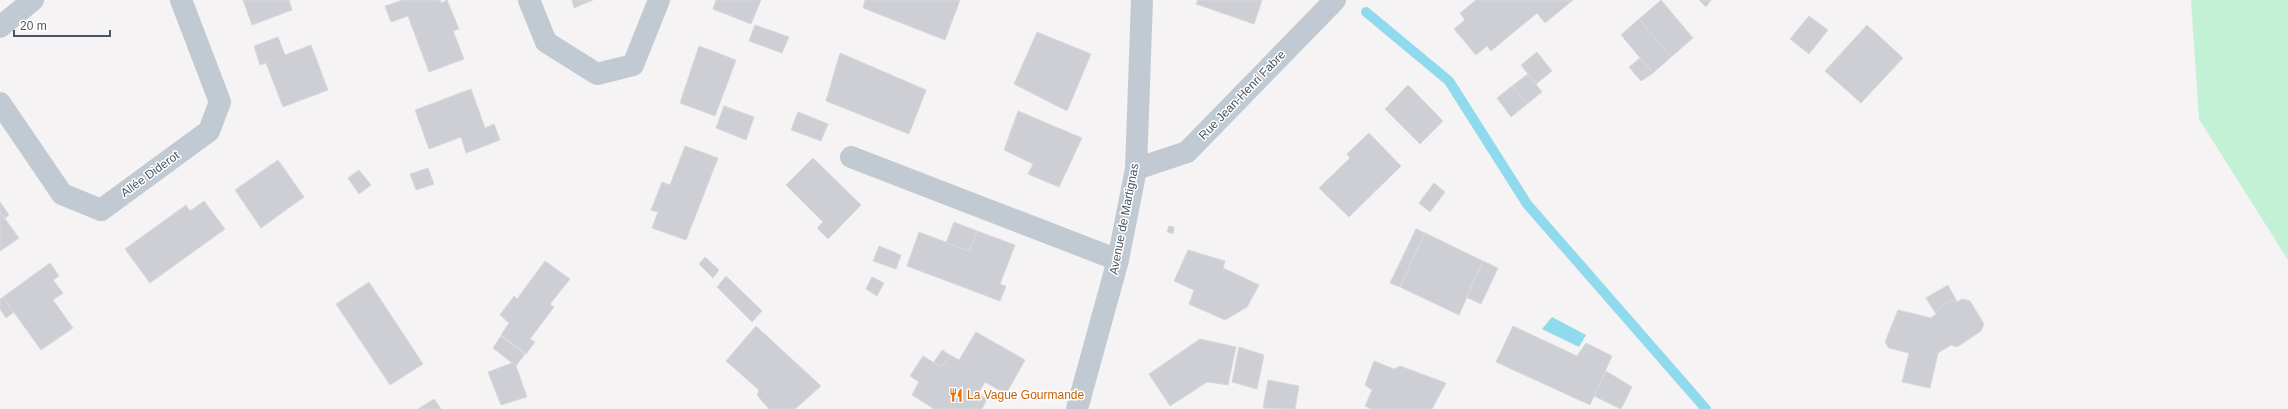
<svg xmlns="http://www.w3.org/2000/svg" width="2288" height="409" viewBox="0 0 2288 409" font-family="Helvetica,sans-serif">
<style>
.green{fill:#c3f1d5}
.water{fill:#90daee}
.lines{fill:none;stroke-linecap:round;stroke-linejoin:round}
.stream{stroke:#90daee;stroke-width:10}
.building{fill:#cdcfd5;stroke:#d7d9de}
.minor{stroke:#c1cad2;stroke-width:22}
.labels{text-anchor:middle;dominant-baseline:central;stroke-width:3;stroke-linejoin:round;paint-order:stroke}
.street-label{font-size:12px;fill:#4a5661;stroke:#fff}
.food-label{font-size:12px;fill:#c56008;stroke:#fff;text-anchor:start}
</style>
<rect width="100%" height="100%" fill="#f5f3f3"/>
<path class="green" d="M2191 0H2288V260L2199 119Z"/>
<path class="water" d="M1552 317 1586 335 1579 347 1542 329Z"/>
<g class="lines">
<path class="stream" d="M1366 12 1449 81 1527 204 1706 409"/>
</g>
<path class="building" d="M243 0H289L292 10 252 25Z
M403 0H440L441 3 447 0 459 29 453 31 464 59 429 72 408 16 391 22 385 6Z
M572 0H593L574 8Z
M716 0H761L751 24 713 9Z
M865 0H960L945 40 863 8Z
M1198 0H1262L1254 24 1196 4Z
M1476 0H1573L1545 23 1537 13 1491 51 1487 46 1476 55 1454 29 1465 20 1460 13Z
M1661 0 1693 38 1671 57 1639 19Z
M1699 0H1711L1706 7Z
M1809 16 1828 30 1809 54 1790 39Z
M1639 19 1671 57 1653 73 1621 35Z
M755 25 789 37 782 53 749 41Z
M1867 25 1903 58 1861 103 1825 71Z
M1037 32 1091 54 1067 111 1014 84Z
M278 37 285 55 311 45 328 90 283 107 266 63 260 65 254 46Z
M699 46 736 60 715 116 680 103Z
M1537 52 1552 71 1536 84 1521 65Z
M840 53 926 90 909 134 826 101Z
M1640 58 1653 73 1641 81 1629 67Z
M1528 74 1542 92 1527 104 1512 86Z
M1408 85 1443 121 1420 144 1385 109Z
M1512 86 1527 104 1511 117 1497 98Z
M471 89 485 128 494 124 500 140 466 153 461 137 429 149 415 110Z
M724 106 754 117 746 140 716 128Z
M1018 111 1082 138 1059 187 1028 174 1033 164 1004 150Z
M798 112 828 124 821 141 791 130Z
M1369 133 1401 166 1349 217 1319 188 1350 158 1347 154Z
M685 146 718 158 686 240 652 228 658 212 651 210 662 182 670 185Z
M813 158 861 205 828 239 817 228 823 222 786 185Z
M278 160 304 197 261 228 235 190Z
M428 168 434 184 416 190 410 174Z
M359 170 371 185 359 194 348 178Z
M1434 183 1445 192 1430 212 1419 203Z
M204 201 225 229 150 283 125 249 186 205 190 211Z
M0 202 9 215 5 218 0 212Z
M0 212 19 238 0 251Z
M954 222 977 231 969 251 946 243Z
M1169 226 1174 227 1173 234 1167 232Z
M1416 229 1425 233 1400 287 1390 283Z
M977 231 1015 245 1000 284 1006 286 1000 301 907 266 919 232 969 251Z
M1425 233 1483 261 1459 315 1400 287Z
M879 246 901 255 896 269 873 261Z
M1188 250 1225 261 1223 268 1259 285 1247 307 1225 320 1189 304 1194 290 1174 281Z
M705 257 719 270 713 278 699 264Z
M545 261 570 279 550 304 554 307 530 339 535 342 526 354 501 335 509 323 500 315 514 296 517 299Z
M1483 261 1498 268 1481 304 1466 297Z
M50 263 59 276 53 280 63 293 53 300 73 328 41 350 3 297Z
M726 276 762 311 752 322 717 287Z
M872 277 884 283 877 296 866 289Z
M369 282 423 364 390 385 336 304Z
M1948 285 1957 302 1951 300 1938 308 1936 314 1926 298Z
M3 297 14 312 6 318 0 309V299Z
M1962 299 1970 301 1984 324 1981 331 1957 347 1951 345 1938 353 1930 388 1902 382 1909 353 1889 348 1885 342 1898 310 1931 318 1936 314 1938 308 1951 300 1957 302Z
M756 326 821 386 795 409H769L757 395 759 390 726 361Z
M1513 326 1577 356 1586 343 1612 356 1590 405 1496 362Z
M976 332 1025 360 1006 394 985 382 978 394 987 399 982 409H934L912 395 919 382 910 376 923 356 941 367 950 355 959 360Z
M501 336 525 354 516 366 493 348Z
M1200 339 1236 347 1228 385 1207 382 1170 406 1149 374Z
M1239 347 1264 355 1257 389 1232 382Z
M942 350 950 355 941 367 934 362Z
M1374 361 1394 369 1400 366 1446 383 1432 409H1371L1365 406 1372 390 1365 385Z
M512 363 516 366 527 397 501 405 488 372Z
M1606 371 1632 387 1621 409 1594 396Z
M1268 380 1299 386 1295 409 1263 408Z
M434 399 441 409H418Z"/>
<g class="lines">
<path class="minor" d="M529 0 546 42 597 74 633 65 659 0
M0 27 33 0
M0 103 62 194 101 210 209 131 220 102 181 0
M851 157 1118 260
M1136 169 1187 152 1335 0
M1077 409 1118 260 1136 169 1142 0"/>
</g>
<defs>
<symbol id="restaurant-bare" viewBox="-9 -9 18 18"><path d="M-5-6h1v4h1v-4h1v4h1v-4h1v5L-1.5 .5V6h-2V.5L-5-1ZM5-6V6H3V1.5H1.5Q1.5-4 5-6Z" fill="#e8710a" stroke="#fff" stroke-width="2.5" paint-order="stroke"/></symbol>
</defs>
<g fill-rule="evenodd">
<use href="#restaurant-bare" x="946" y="385" width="20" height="20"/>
</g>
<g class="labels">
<g class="street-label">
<text transform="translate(1242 95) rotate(-46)">Rue Jean-Henri Fabre</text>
<text transform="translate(150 174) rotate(-36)">Allée Diderot</text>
<text transform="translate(1124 219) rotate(-79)">Avenue de Martignas</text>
</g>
<g class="food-label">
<text x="967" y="395">La Vague Gourmande</text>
</g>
</g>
<path d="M14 30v6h96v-6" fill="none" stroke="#4a5661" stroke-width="2"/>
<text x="20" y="30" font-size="12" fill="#4a5661" stroke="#ffffff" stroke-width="3" paint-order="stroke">20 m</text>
</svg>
